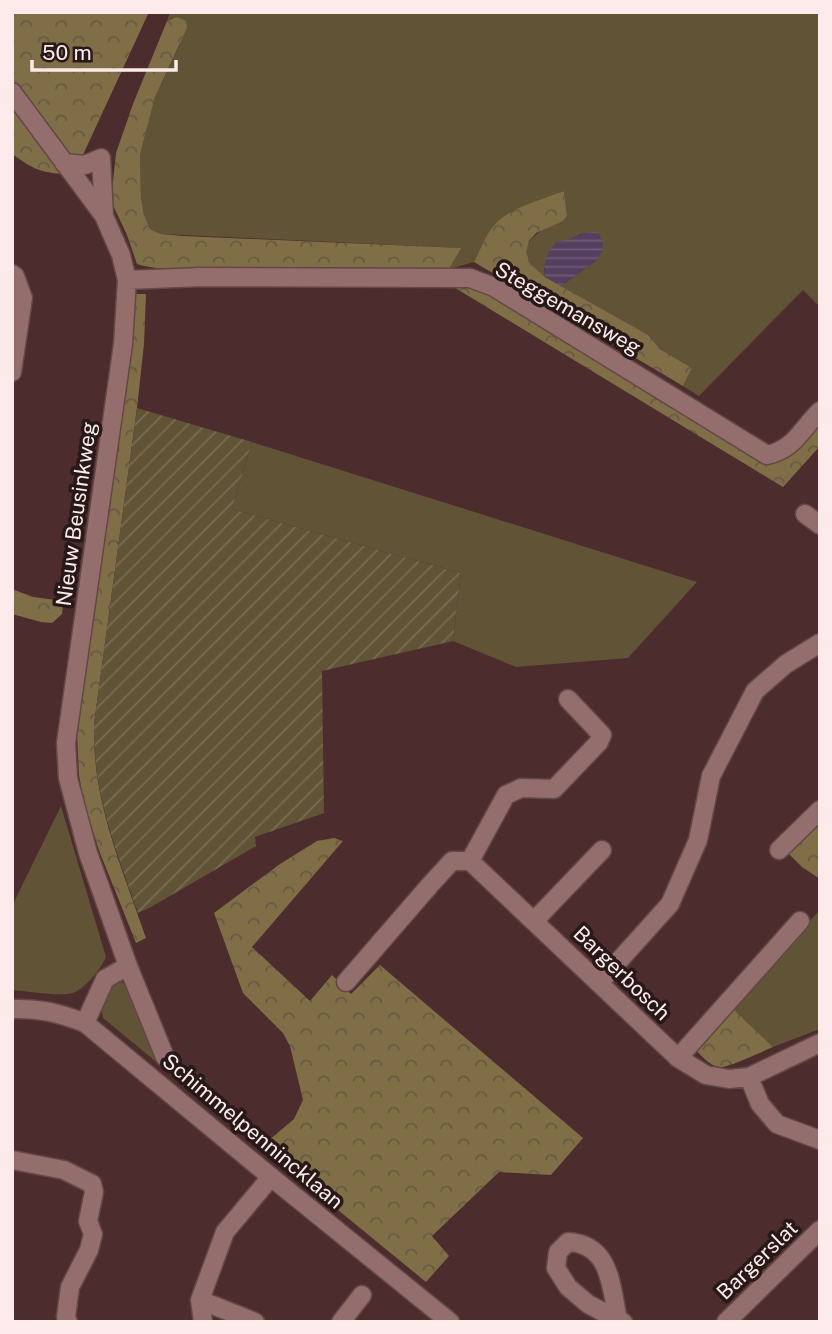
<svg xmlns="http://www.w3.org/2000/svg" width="832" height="1334" viewBox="0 0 832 1334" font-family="'Public Sans',sans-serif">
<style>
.grass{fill:#605336}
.forest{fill:url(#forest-crowns)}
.garden{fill:url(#garden-furrows)}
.water{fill:url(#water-rules)}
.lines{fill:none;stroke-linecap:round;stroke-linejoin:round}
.street-casing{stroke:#624847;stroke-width:21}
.secondary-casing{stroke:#624847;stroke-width:21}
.street{stroke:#936e6c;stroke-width:18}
.secondary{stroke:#936e6c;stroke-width:18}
.labels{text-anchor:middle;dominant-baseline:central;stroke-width:7;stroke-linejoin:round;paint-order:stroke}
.street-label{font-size:21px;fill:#fcebea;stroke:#281919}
</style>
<defs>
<pattern id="forest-crowns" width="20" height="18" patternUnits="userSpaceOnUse" patternTransform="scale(1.75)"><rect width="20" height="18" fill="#806e46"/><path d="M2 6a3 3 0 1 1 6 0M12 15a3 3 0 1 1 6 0" fill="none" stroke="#665a46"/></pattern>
<pattern id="garden-furrows" width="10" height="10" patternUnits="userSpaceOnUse" patternTransform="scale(1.75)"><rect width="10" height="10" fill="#605336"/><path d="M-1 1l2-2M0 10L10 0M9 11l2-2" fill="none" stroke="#786c53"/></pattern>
<pattern id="water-rules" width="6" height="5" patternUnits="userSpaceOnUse" patternTransform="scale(1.75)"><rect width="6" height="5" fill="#553f5f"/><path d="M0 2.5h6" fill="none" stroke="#6e5b76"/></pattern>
</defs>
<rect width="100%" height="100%" fill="#4c2c2c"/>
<path class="grass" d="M170 12H820V307L803 290 699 396 683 386 692 368 660 349 647 335 561 286 597 260 591 232 581 234 564 242 544 268 545 277C541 273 535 270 532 266 510 242 551 225 567 216L564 191C548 198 510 209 499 220 487 232 481 248 474 262L449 269 460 248 161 234 150 229 144 215 141 198 140 155 155 97 180 44 173 18 167 21Z
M252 442 697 582 628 658 516 667 453 641 461 573 232 509Z
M61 806 106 957C100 970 86 988 73 993 61 997 26 991 12 990V906Z
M820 910V1029L773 1047 730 1006Z
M120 982 126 984 136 993 160 1065 103 1018 101 1006 109 985Z"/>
<path class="forest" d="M12 12H149L81 159H72L12 81Z
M177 17 186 21 187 28 155 97 140 155 141 198 144 215 150 229 161 234 183 236 461 248 449 269C374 272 298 269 223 268 198 267 160 272 137 264L127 235 111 201 116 153 133 104 167 21Z
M12 107 62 174C38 172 32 168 12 154Z
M564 191 567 216 563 221 536 233 529 241 526 252 530 264 545 277 648 335 660 349 692 368 683 386 474 262C481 248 487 231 499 220 510 209 548 197 564 191Z
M477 282 767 455 820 411V446L783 487 447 283Z
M131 294H146L144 344 137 408 94 724C94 735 94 746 95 757 100 819 126 879 146 938L136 943 100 853 84 804 79 775 77 733 80 683 92 602 129 366Z
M12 589 33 597 56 600 63 604 62 614 52 623 41 622 12 614Z
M820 819V879L802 867 787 852Z
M334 838 343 841 252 947 310 1001 332 975 351 994 380 965 583 1138 551 1175 499 1172 432 1236 449 1256 426 1282 261 1147 294 1119 303 1100 290 1046 283 1033 243 993 214 913 280 864 317 841Z
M730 1006 773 1047C763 1051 729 1068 719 1067 709 1066 699 1053 692 1046Z"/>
<path class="garden" d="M137 408 252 442 232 509 461 573 453 641 322 671 324 813 255 837 256 846 151 907 138 913C120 862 100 811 95 757 94 746 94 735 94 724Z"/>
<path class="water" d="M591 232H598L603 243 602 252 597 260 561 286 545 277C543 262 547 253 556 242 569 241 578 234 591 232Z"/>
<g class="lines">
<defs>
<path id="street" d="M12 92 104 216 121 255 127 280 123 344 66 743 68 778 88 853 128 966 165 1057
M64 163 85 165 101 158 104 216
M12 274 15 276 23 298 12 372
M127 280 202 277 470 278 494 287 767 455C795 449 801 429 820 411
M805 514 820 525
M779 850 820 810
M470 861 506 795 521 788 554 789 599 742 602 735 568 699
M534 921 602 850
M346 982 430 885 452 861H470L678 1058 706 1075 729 1079 749 1077 820 1043
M599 983 670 904 698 840 711 776 755 691 786 664 820 643
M85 1023 105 979 128 966
M678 1058 800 921
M749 1077 760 1104 777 1124 820 1140
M12 1160 64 1170 92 1184 94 1192 88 1221 93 1234 89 1250 70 1287 66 1317 68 1322
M200 1300 255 1322
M618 1320C611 1287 611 1244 568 1242L558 1252 556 1268 568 1287 588 1304 618 1320 623 1322
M203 1322 200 1300 225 1232 271 1177
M341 1322 362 1295
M726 1322 820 1230"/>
<path id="secondary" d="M12 1009C40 1008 59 1013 85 1023L271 1177 450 1322"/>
</defs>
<use href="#street" class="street-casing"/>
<use href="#secondary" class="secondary-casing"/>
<use href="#street" class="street"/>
<use href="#secondary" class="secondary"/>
</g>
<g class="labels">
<g class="street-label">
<text transform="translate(568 308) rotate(30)">Steggemansweg</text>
<text transform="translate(76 514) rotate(-82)">Nieuw Beusinkweg</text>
<text transform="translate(622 973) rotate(44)">Bargerbosch</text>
<text transform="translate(253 1131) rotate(40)">Schimmelpennincklaan</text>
<text transform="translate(757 1260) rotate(-44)">Bargerslat</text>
</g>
</g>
<rect width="832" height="1334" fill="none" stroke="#fcebea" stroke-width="28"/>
<path d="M32 60v10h144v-10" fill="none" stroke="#fcebea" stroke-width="3.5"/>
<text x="42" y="60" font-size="21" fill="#fcebea" stroke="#281919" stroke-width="5" paint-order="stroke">50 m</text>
</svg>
